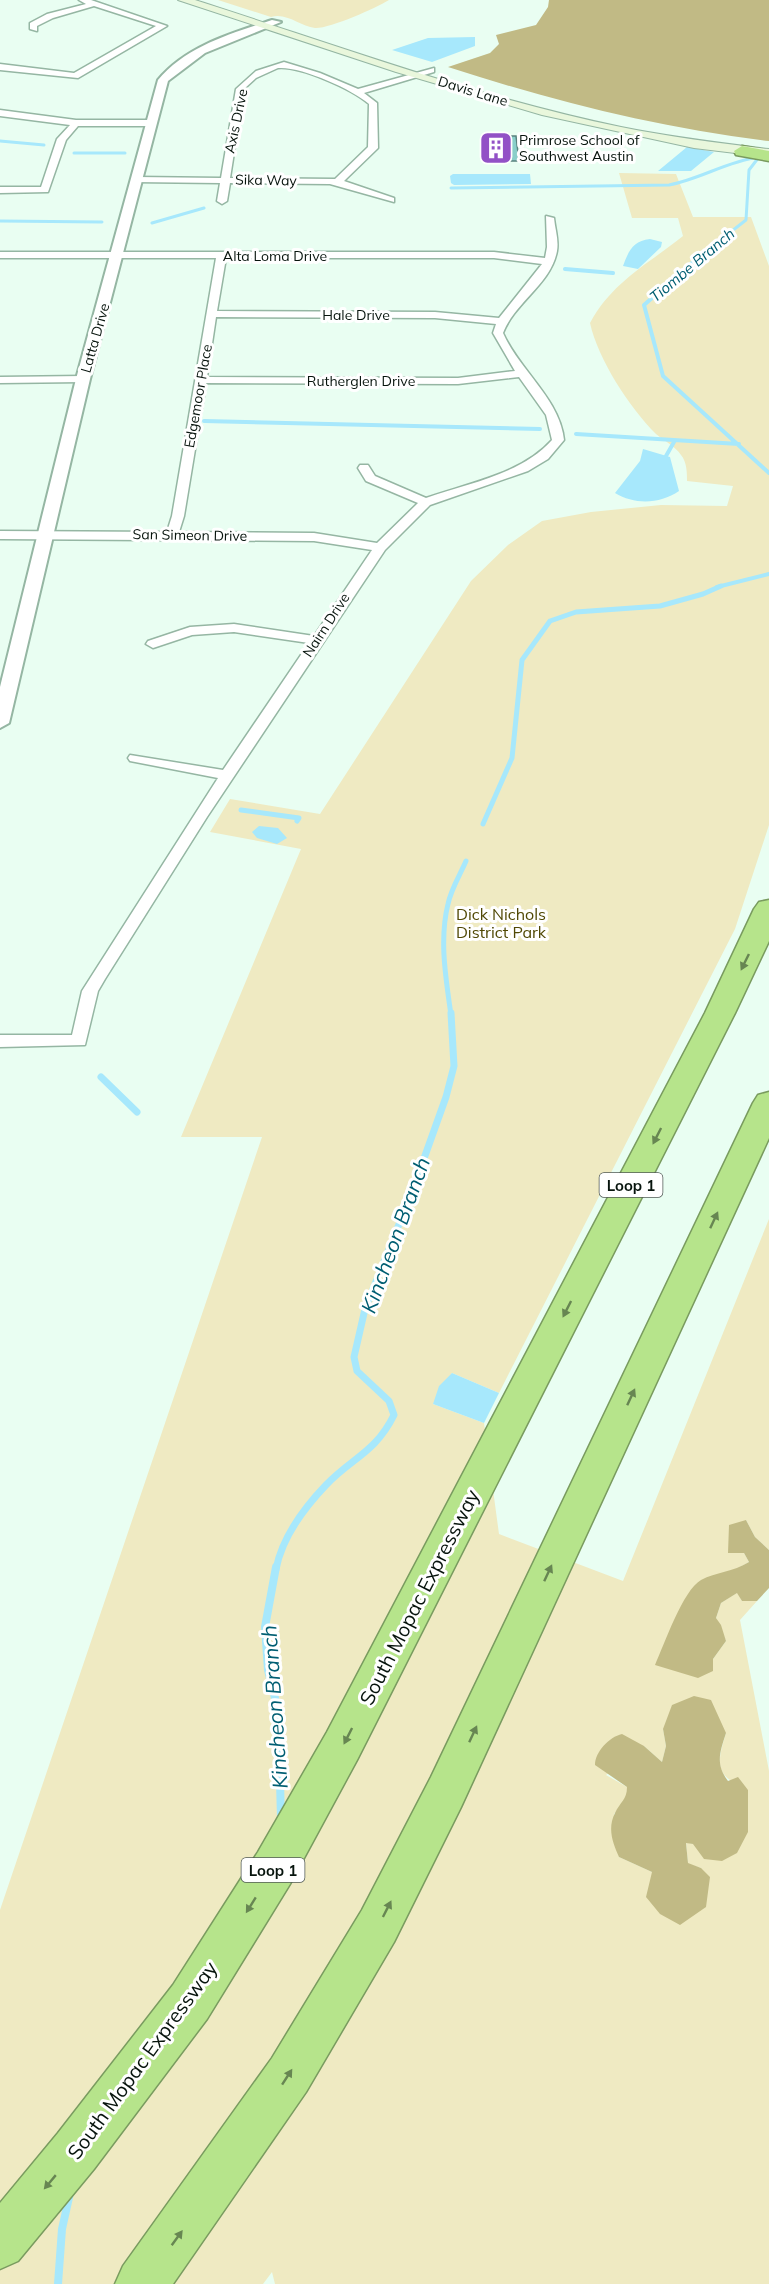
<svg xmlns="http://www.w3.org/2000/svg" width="769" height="2284" viewBox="0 0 769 2284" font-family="Mulish,sans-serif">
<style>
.green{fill:#efeac2;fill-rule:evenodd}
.forest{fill:#c1ba85}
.water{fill:#a7e8fc}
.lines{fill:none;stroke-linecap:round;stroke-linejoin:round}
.stream-far4{stroke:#a7e8fc;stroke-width:3}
.stream-far3{stroke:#a7e8fc;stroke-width:4}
.stream-far2{stroke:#a7e8fc;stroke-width:5}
.stream-far1{stroke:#a7e8fc;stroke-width:7}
.stream{stroke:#a7e8fc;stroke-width:8}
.building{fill:#89cfca;stroke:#59817e;stroke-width:1.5}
.minor-casing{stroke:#95b6a3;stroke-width:3}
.tertiary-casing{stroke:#95b6a3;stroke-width:4}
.secondary-casing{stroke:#95b6a3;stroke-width:2}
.motorway-casing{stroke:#799b5f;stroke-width:3}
.minor{fill:#fff;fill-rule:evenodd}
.tertiary{fill:#fff;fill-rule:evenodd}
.secondary{fill:#e9f7dc;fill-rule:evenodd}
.motorway{fill:#b6e48b;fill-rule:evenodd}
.oneway{fill:#678652}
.labels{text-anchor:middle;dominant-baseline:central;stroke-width:6;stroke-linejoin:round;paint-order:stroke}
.far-street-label{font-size:14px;fill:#07140d;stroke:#fff}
.far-poi-label{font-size:14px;fill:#07140d;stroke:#fff;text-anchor:start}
.far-water-label{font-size:15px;font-style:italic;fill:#005e72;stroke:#fff}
.shield{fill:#fff;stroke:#515a56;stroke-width:1.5}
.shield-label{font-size:15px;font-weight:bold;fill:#07140d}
.park-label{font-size:16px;fill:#504804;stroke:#fff}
.near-street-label{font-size:20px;fill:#07140d;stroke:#fff}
.near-water-label{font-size:21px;font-style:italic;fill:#005e72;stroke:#fff}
</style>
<rect width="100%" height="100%" fill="#e9fef2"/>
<path class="green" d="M218 0H389C376 8 329 29 315 28 300 26 286 12 271 17Z
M619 173 676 174 693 217H751L769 266V825L735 929 499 1393 452 1373 433 1404 484 1423 499 1534 623 1581 769 1219V1550L755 1537 746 1520 744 1553 749 1562 733 1571 700 1581 713 1659 726 1641 716 1618 721 1603 738 1592 742 1601H757L740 1620 769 1771V2284H275L272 2272 263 2284H0V1910L262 1137H181L301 849 210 832 230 799 320 814 471 581 508 545 542 521 591 512 661 505 727 506 733 486 687 481C687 473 687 462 681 455 675 446 664 441 656 434 629 407 598 359 590 323 612 282 648 264 683 236L678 218H632ZM663 1729 726 1733C716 1766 715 1775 748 1790L747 1806 693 1844 686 1842 688 1864 701 1868 652 1872 619 1857 614 1814 627 1798V1787L606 1775 644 1746 662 1762 666 1746Z"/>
<path class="forest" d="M549 0H769V141C659 128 553 101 448 67L490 53 499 44 496 35 536 25 548 7Z
M746 1520 755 1537 769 1550V1588L757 1601H742L737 1593 721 1603 716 1618 721 1625 726 1641 713 1659V1671L698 1678 655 1665C664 1645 683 1590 701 1580 716 1572 733 1572 749 1562L744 1553H728L729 1525Z
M694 1696 711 1700 726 1733C720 1752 715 1764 728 1781L738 1777 748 1790V1832L737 1853 722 1861 704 1859 693 1844 686 1843 688 1863 701 1868 710 1877 706 1907 680 1925 660 1914 646 1897 652 1872 619 1857C613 1843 607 1829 615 1813 620 1802 627 1800 627 1787L595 1765C595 1752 609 1737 622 1734L644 1746 662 1762 666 1746 663 1729 672 1705Z"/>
<path class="water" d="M475 37V46L432 62 392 50 428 38Z
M687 147 714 152 691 171H658Z
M453 174H530L531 184 454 185 451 183 450 176Z
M650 239 662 242 661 247 638 269 623 266C629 250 633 241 650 239Z
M643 449 670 457 679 491C660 504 635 505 615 493L640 461Z
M259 826 278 828 287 838 277 844 257 838 252 832Z
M452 1373 499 1393 484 1423 433 1404 439 1386Z"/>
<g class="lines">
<path class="stream-far4" d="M0 141 44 145
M74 153H125
M451 188 669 185C700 179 726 162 758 157
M0 221 102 222
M152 223 204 208
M700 256 746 220 749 170 759 157"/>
<path class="stream-far3" d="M701 255 644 305 663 376 769 473
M565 269 613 273
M204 421 540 429
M576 434 739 444
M666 456 674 442
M717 587 769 574"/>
<path class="stream-far2" d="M241 810 299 818 297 821
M483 824 512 758 522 660 550 621 576 612 660 606 703 594 721 586
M451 1015C446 979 439 940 448 904 451 889 460 875 466 861"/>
<path class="stream-far1" d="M101 1077 137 1112
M276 1569C282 1538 305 1507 326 1485 353 1457 375 1453 394 1415L389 1401 357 1371 354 1357 365 1309 412 1192 446 1097 454 1066 451 1013"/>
<path class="stream" d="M276 1567 265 1627 268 1670 278 1710 281 1818
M58 2284 62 2229 70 2193"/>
</g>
<path class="building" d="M492 136H516L519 161H494Z"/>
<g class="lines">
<defs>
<path id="minor" d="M79 0H91L167 26 78 78 0 70V64L74 73 156 26 94 6 53 18 37 26V31L30 29V23L47 14 86 4Z
M284 62 320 73 358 89 434 68V72L364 93 377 103 378 148 344 181 394 198V202L330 184 230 183 227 201 222 204 217 201 220 183 134 182V178L137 177 221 178 236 89 256 71ZM278 68C300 66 352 89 369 104L368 147 335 179 230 178 244 89 256 78Z
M0 110 76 120H150L154 123 150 126H78L66 140 48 192 0 193V187H41L57 139 70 125 0 116Z
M546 216 554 218C555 229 559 240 557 251 551 284 515 302 503 333 519 370 560 399 564 440L548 459 528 471 430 505 385 550 207 817 105 979 98 991 85 1045 0 1047V1035H72L82 991 218 778 130 761 128 758 130 755 223 770 309 643 234 632 192 635 153 648 146 644 148 641 190 627 234 624 314 636 372 550 314 541 0 539V531L167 532 172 516 216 258H0V252H494L545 258 547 247ZM226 258H494L542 264 499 318 435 312 217 311ZM216 317 435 318 496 324 493 333 515 371 458 378 207 377ZM519 377 546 415 552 440C522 474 469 483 426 498L375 476 368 465H360L358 468 366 481 418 503 377 543 314 533 179 532 184 516 206 383 458 384Z
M0 377 83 376 89 379 83 382 0 383Z"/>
<path id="tertiary" d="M272 20 281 22 205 53 168 81 90 379 9 723 0 728V687L76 379 158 80C186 46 232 33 272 20Z"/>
<path id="secondary" d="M178 0H195C336 45 476 97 621 127 670 137 719 143 769 149V157L694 148 542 115 396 72Z"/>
<path id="motorway" d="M742 146 769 151V161L736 155 734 151Z
M769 900V941L735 1013 357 1760 290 1884 207 2019 94 2169 18 2261 0 2269V2203L58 2133 173 1985 258 1852 327 1732 705 1013 754 909 759 902Z
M769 1092V1138L461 1807 394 1942 306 2092 173 2284H115L123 2266 272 2058 362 1910 431 1777 753 1103 758 1095Z"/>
</defs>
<use href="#minor" class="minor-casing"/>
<use href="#tertiary" class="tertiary-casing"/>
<use href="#secondary" class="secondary-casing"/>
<use href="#motorway" class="motorway-casing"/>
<use href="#minor" class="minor"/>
<use href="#tertiary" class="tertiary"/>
<use href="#secondary" class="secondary"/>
<use href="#motorway" class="motorway"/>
</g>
<defs><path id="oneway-solid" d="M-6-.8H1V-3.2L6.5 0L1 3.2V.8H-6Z" transform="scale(1.5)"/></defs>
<g class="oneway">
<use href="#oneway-solid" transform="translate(745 962) rotate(116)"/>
<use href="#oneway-solid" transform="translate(657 1136) rotate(117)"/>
<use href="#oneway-solid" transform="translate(714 1220) rotate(-65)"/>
<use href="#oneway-solid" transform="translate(567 1309) rotate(117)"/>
<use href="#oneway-solid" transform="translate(631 1397) rotate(-65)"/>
<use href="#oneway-solid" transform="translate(548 1573) rotate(-65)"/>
<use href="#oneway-solid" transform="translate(473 1734) rotate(-65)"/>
<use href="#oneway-solid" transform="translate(348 1736) rotate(117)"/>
<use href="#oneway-solid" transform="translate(251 1905) rotate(122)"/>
<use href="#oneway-solid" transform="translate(387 1909) rotate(-63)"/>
<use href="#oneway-solid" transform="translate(287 2077) rotate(-57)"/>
<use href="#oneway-solid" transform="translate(50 2182) rotate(130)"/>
<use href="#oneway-solid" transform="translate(177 2238) rotate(-54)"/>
</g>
<defs>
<symbol id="building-square" viewBox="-11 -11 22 22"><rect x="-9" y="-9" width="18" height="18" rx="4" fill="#9251c6" stroke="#fff"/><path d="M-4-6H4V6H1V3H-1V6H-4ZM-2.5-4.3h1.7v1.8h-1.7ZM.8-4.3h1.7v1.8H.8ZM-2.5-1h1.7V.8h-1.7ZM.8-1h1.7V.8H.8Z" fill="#fff"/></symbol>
</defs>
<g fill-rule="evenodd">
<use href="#building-square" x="477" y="129" width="38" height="38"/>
</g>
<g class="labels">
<g class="far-street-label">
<text transform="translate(473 91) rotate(17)">Davis Lane</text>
<text transform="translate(236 121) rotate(-78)">Axis Drive</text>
<text transform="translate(266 180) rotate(1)">Sika Way</text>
<text x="275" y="256">Alta Loma Drive</text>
<text x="356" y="315">Hale Drive</text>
<text transform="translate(95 338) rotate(-74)">Latta Drive</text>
<text x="361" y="381">Rutherglen Drive</text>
<text transform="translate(198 396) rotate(-80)">Edgemoor Place</text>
<text transform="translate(190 535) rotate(1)">San Simeon Drive</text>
<text transform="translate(326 625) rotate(-57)">Nairn Drive</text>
</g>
<g class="far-poi-label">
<text x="519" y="140">Primrose School of<tspan x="519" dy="16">Southwest Austin</tspan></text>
</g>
<g class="far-water-label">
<text transform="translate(692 265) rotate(-40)">Tiombe Branch</text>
</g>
<g class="shield">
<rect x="599.5" y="1173" width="63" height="24" rx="4.5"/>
<rect x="241.5" y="1858" width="63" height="24" rx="4.5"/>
</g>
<g class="shield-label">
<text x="631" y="1185">Loop 1</text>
<text x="273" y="1870">Loop 1</text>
</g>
<g class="park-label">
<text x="501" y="914">Dick Nichols<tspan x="501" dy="18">District Park</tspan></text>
</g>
<g class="near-street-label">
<text transform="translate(419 1597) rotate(-63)">South Mopac Expressway</text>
<text transform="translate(142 2060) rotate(-54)">South Mopac Expressway</text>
</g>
<g class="near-water-label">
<text transform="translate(395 1235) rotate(-70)">Kincheon Branch</text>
<text transform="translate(274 1707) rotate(-94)">Kincheon Branch</text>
</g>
</g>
</svg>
